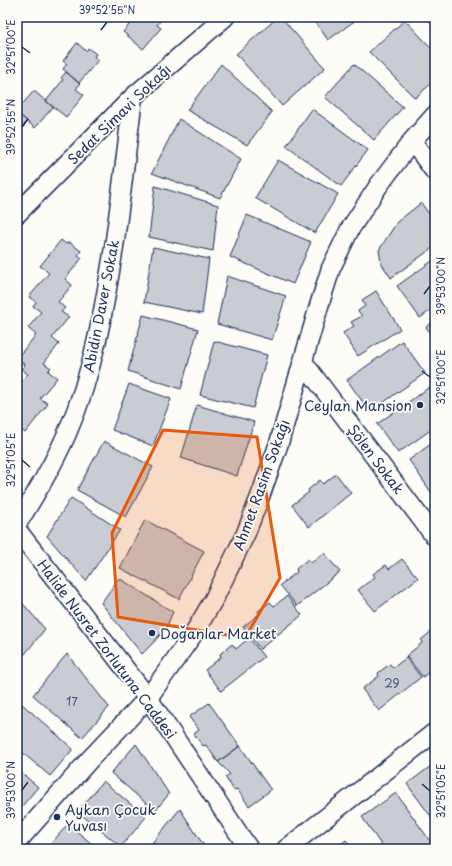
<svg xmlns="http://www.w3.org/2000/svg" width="452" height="866" viewBox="0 0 452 866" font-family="'Playpen Sans',sans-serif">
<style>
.building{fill:#c9ccd3;stroke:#1b2f5e}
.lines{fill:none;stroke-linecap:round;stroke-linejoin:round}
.minor-casing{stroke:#1b2f5e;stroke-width:21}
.minor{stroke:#fdfcf7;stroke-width:18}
.marked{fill:#e8590c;fill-opacity:0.2;stroke:#e8590c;stroke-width:3;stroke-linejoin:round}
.ticks{fill:none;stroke:#1b2f5e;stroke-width:1.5}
.poi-dot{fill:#1b2f5e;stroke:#fdfcf7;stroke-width:1.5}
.labels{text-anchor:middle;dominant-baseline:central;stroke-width:3.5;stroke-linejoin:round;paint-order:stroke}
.number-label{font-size:12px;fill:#46567b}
.street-label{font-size:14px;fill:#1b2f5e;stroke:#fdfcf7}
.poi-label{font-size:14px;fill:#1b2f5e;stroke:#fdfcf7;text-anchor:start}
.neatline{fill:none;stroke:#1b2f5e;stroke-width:1.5}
.ticks-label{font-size:10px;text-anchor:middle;fill:#1b2f5e}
</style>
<rect width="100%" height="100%" fill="#fdfcf7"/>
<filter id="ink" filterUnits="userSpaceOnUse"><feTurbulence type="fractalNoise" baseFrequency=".025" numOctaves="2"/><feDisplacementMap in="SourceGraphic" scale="8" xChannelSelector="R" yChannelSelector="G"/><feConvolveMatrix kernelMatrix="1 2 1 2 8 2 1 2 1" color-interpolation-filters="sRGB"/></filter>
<g filter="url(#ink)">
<path class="building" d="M136 17H158L161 20 157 25 161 28 143 49 123 32Z
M278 17H281L325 68 282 106 236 54Z
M312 17H360L328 40Z
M426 17H435V28Z
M405 20 435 52V80L415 98 369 52Z
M77 43 86 51 88 48 96 54 94 57 98 60 79 83 63 69 67 64 63 61Z
M221 64 272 112 247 145 187 110Z
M354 64 403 107 374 140 325 97Z
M66 72 80 84 76 89 84 95 66 117 46 101 63 80 61 78Z
M34 91 53 107 35 128 17 113V110Z
M312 109 368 150 341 186 286 146Z
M17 113 27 121 22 128 19 125 17 128Z
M179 119 241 159 220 198 152 173Z
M278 160 338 194 315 233 255 198Z
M155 186 218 205 213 251 149 237Z
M421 203 435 222V246L391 278 381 263 379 250 397 222Z
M247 215 311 242 293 284 230 257Z
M61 240 66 244 69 242 81 251 78 255 82 258 65 279 72 285 58 302 65 308 61 312 69 317 52 338 59 344 44 363 51 368 48 371 57 378 40 398 48 404 25 433 17 426V403L22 397 17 392V387L28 374 21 369 25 365 17 358 36 335 28 328 41 312 33 306 36 302 29 297 49 273 40 266Z
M153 247 209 259 202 314 144 302Z
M435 259V307L420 318 397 286Z
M227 276 286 296 272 340 217 324Z
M376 291 400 329 358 356 343 333 354 326 351 322 362 316 358 311 365 306 362 300Z
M143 315 198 329 181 389 128 371Z
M435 320V339L426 327Z
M214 341 267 355 253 408 200 395Z
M402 341 425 373 370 412 347 380Z
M129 384 171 399 153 446 112 430Z
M434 384 435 385V427L398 453 377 424Z
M197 405 254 422 237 476 181 458Z
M104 441 153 467 126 517 77 490Z
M435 441V494L433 495 409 460Z
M336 474 351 493 309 527 292 505 309 492 308 490 320 480 323 484Z
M71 498 120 530 86 581 47 536Z
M145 520 204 551 179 599 120 568Z
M324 553 340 572 297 606 280 585 297 572 296 569 308 559 311 563Z
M402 559 418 578 375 611 358 590 375 577 373 574 386 565 389 569Z
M119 578 173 612 166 628 153 643 142 654 101 603Z
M287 596 302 615 260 649 243 627 259 614 258 611 270 602 274 606Z
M17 597 45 629 24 655 17 649Z
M433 630 435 632V667L423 677 406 656 422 643 421 640Z
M249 638 264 657 221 691 205 670 221 657 220 654 232 644 236 649Z
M67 654 109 707 82 738 33 695Z
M406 658 421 677 379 711 362 689 379 676 378 673 390 664 393 668Z
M21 703 73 749 50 776 17 748V708Z
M209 703 240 746 218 762 206 745 203 746 194 734 199 730 189 717Z
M136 744 169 794 155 811 111 773Z
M240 746 271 790 249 806 237 789 234 790 225 777 230 774 218 762Z
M435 763V822L407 784Z
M17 769 38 787 17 812Z
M103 781 146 817 121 847 78 812Z
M396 793 435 848V849H384L362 817Z
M180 809 206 849H159L152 843Z
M68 824 98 849H55L50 845Z
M346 840 352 849H334Z"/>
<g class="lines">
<defs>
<path id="minor" d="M412 141 435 172
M17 214 133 97 225 17
M303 362 435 537
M17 524C36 494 54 464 68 431 93 373 104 310 114 247 121 197 127 147 133 97
M17 530 148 698 249 849
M17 842 90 759 148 698 194 633 214 599 246 533 261 494 279 443 319 306 331 268 350 229 379 185 412 141 435 115
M286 849 435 732"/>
</defs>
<use href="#minor" class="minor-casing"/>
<use href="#minor" class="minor"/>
</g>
</g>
<path class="marked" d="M163 430 257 437 280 578 245 638 118 617 112 533Z"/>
<path class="ticks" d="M101 30 107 22M22 47 30 53M22 127 28 119M424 294 430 286M422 371 430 377M22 460 30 467M422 784 430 791M22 790 28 782"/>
<g class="poi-dot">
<circle cx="420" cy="405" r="4"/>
<circle cx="152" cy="633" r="4"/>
<circle cx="57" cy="817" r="4"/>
</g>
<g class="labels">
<g class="number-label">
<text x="392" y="683">29</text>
<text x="72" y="701">17</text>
</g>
<g class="street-label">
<text transform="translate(119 114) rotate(-44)">Sedat Simavi Sokağı</text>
<text transform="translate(101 306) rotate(-79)">Abidin Daver Sokak</text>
<text transform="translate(376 459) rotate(53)">Şölen Sokak</text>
<text transform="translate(261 485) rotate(-70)">Ahmet Rasim Sokağı</text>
<text transform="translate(107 649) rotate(53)">Halide Nusret Zorlutuna Caddesi</text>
</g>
<g class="poi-label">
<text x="412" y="405" text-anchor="end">Ceylan Mansion</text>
<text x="160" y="633">Doğanlar Market</text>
<text x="65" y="809">Aykan Çocuk<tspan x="65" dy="16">Yuvası</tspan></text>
</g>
</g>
<rect width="452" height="866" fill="none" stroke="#fdfcf7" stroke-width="44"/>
<rect x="22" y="22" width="408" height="822" class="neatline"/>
<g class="ticks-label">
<text x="107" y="14">39°52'55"N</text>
<text transform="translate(11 47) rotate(-90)" y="4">32°51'00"E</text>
<text transform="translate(11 127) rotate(-90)" y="4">39°52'55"N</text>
<text transform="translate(441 286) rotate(-90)" y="4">39°53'00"N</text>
<text transform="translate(441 377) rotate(-90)" y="4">32°51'00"E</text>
<text transform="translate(11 460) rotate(-90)" y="4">32°51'05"E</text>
<text transform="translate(11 790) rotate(-90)" y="4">39°53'00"N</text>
<text transform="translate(441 791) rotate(-90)" y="4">32°51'05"E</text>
</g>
</svg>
